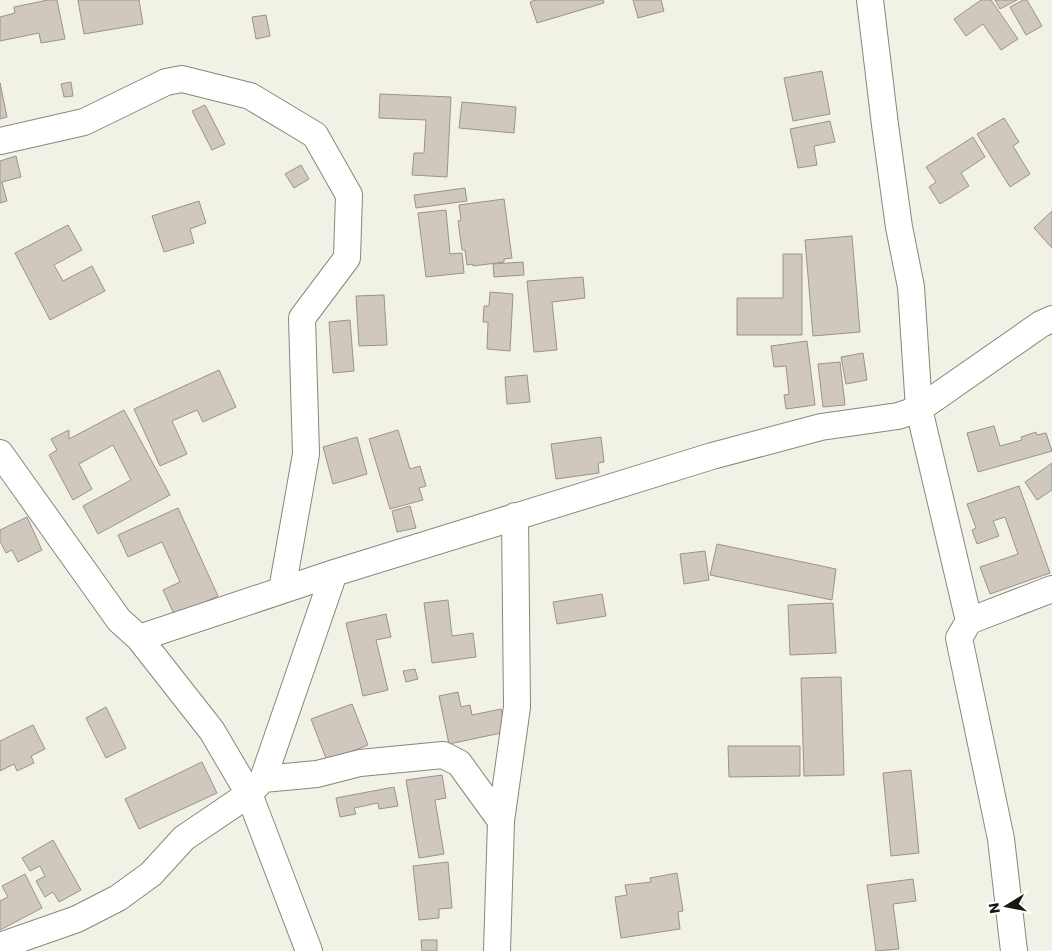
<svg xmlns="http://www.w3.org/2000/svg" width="1052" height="951" viewBox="0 0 1052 951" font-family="Poppins,sans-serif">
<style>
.building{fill:#d0c8bf;stroke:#9a938a}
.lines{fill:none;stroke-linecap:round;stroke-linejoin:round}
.minor-casing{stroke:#88877d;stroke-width:28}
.minor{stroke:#fff;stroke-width:26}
</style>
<rect width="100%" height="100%" fill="#f2f1e5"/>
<path class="building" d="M48 0H57L65 39 41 43 39 33 0 41V17L15 13 14 7Z
M78 0H139L143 24 84 34Z
M535 0H603L604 3 537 23 530 2Z
M633 0H661L664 11 638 18Z
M981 0H991L1018 39 1001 50 983 24 966 36 954 19Z
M995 0H1017L1000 9Z
M1023 0H1027L1042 26 1026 35 1010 7Z
M266 15 270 36 256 39 252 17Z
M822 71 830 114 793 121 784 78Z
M71 82 73 96 64 97 61 84Z
M0 83 7 117 0 119Z
M380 94 451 97 447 177 412 175 414 153H424L426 120 379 118Z
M462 102 516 107 514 133 459 128Z
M205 105 225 144 212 150 192 111Z
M1004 118 1019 142 1013 146 1030 174 1010 187 977 134Z
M830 121 835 142 814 146 817 165 798 168 790 129Z
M973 137 985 157 961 173 969 186 940 204 929 187 936 182 926 167Z
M16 156 21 177 2 182 7 201 0 203V161Z
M301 165 309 179 294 188 285 174Z
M465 188 467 201 416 208 414 195Z
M504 199 512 258 504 259V262L473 266V264L467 265 465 250H462L458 221 461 220 459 205Z
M199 201 206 223 190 229 194 243 164 252 152 216Z
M446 210 450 254 462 253 464 273 426 277 418 213Z
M1052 211V248L1034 228Z
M68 225 82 250 54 265 63 281 92 266 105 291 50 320 15 253Z
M852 236 860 332 813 336 805 240Z
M783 254H802V335H737V298H783Z
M523 262 524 275 494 277 493 264Z
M583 277 585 298 552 302 557 350 534 352 527 281Z
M490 292 513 294 510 351 487 349 488 322H483L484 306H489Z
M384 295 387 345 359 346 356 296Z
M350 320 354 371 333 373 329 322Z
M807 341 815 405 786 409 784 395 789 394 786 366 774 367 771 346Z
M863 353 867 380 846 384 841 357Z
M840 362 845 405 823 407 818 364Z
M219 370 236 407 203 422 197 410 172 421 187 454 160 466 134 409Z
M527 375 530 402 507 404 505 377Z
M124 410 170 495 98 534 83 506 131 480 113 445 79 464 92 489 73 500 49 455 57 450 51 439 69 430V439Z
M994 426 1000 446 1022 440 1021 437 1036 432 1037 435 1046 433 1052 451 978 472 967 433Z
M398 430 410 469 420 466 426 486 419 488 423 500 390 509 369 439Z
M357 437 367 474 333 484 323 447Z
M601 437 604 462 598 463 599 473 556 479 551 444Z
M1052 463V490L1037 500 1025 482Z
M1019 486 1050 573 990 594 980 567 1018 554 1005 517 993 521 999 536 977 544 972 530 976 528 967 504Z
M410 506 416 528 397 532 392 511Z
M178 508 218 596 175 616 163 590 180 582 162 542 128 557 118 535Z
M27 517 42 550 18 562 12 550 6 553 0 541V530Z
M717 544 836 569 832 600 710 575Z
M705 551 709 580 684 584 680 554Z
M602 594 606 616 557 624 553 602Z
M448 600 452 636 473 633 476 657 432 663 424 603Z
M833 603 836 653 790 655 788 605Z
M386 614 391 637 376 640 388 690 363 696 346 623Z
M415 669 418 679 406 682 403 671Z
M841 677 844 775 804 776 801 678Z
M458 692 461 707 470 705 472 715 501 709 506 732 449 744 439 696Z
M352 704 368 745 327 761 311 719Z
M106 707 126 748 106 758 86 718Z
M33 725 45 749 31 756 34 763 17 771 14 764 0 771V741Z
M728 746H800V776L729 777Z
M202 762 217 793 139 829 125 799Z
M911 770 919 853 891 856 883 773Z
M442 775 446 798 435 800 444 854 419 858 406 780Z
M394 787 398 806 379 809 378 803 354 808 356 814 340 817 336 798Z
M53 840 81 890 59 902 53 892 45 897 36 881 45 876 40 866 30 871 22 858Z
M448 862 452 908 439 909V918L419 920 413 866Z
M677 873 683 911 678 912 680 929 621 938 615 897 627 895 625 885 651 882 650 878Z
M25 874 42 908 0 930V901L8 897 2 886Z
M913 879 916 901 893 904 899 949 876 951 867 885Z
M421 940H437V951H422Z"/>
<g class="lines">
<defs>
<path id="minor" d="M870 0 885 125 899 227 911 287 919 409 969 621 959 638 1001 839 1014 951
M0 141 84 122 166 82 182 79 250 96 315 135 349 195 347 258 302 318 306 454 282 590
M0 453 119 620 139 638 212 731 249 794 184 838 151 874 118 898 77 919 0 946
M969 621 1052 589
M139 638 334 573 712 456 821 427 898 416 919 409 1041 324 1052 319
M263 779 334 573
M309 951 249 794 263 779 317 774 360 763 443 755 459 763 501 821
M497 951 501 821 517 707 515 516"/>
</defs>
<use href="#minor" class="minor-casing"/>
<use href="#minor" class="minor"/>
</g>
<g transform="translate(1007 906) rotate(260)" stroke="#ffffff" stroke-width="4" paint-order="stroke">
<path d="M0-4L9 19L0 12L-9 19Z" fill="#181714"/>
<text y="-8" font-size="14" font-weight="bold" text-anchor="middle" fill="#181714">N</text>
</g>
</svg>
